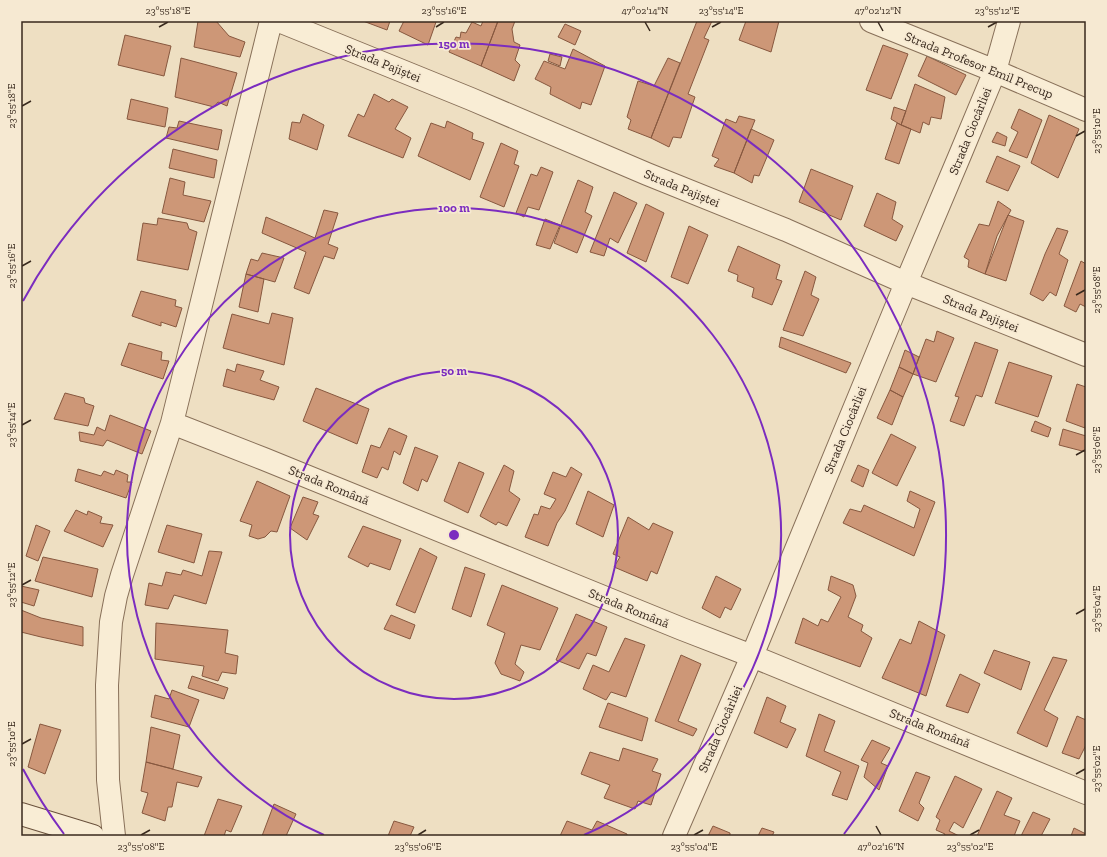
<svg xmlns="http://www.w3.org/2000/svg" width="1107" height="857" viewBox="0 0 1107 857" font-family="'Zilla Slab',serif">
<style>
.building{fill:#cd9777;stroke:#87583f}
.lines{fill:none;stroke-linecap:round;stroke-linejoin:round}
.street-casing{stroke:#887059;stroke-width:24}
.secondary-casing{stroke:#6a513c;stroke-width:24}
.street{stroke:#f9edd5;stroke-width:22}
.secondary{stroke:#f9edd5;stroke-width:22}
.ticks{fill:none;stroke:#38291d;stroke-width:1.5}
.ring{fill:none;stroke:#7b2cbf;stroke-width:2}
.labels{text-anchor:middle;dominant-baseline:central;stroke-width:3.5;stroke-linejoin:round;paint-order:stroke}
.street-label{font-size:13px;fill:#38291d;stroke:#f6e9d2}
.centre{fill:#7b2cbf;stroke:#f6e9d2;stroke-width:2}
.ring-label{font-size:12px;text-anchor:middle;font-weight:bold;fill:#7b2cbf;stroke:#f6e9d2;stroke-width:3.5;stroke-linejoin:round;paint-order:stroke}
.neatline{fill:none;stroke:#38291d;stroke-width:1.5}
.ticks-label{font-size:10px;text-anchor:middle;fill:#38291d}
</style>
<rect width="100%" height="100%" fill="#eedfc2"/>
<path class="building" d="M198 21H216L229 36 245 42 240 57 194 47Z
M363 21H390L387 30Z
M404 21H435L436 22 428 45 399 31Z
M483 21H498L481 66 449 52 456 37 460 38 461 32 466 33 472 22 481 26Z
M498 21H515L512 29 514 42 520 45 515 60 520 65 514 81 481 66Z
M697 21H712L704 38 709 40 688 94 695 97 681 138 673 137 669 147 651 138Z
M746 21H779L771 52 739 40Z
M565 24 581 31 575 45 558 37Z
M125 35 171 46 164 76 118 65Z
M883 45 908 54 891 99 866 90Z
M573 49 605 66 591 105 582 102 580 109 550 94 551 87 535 79 544 61 565 69Z
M550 54 562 57 560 66 548 61Z
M927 56 966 75 956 95 918 76Z
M181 58 237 73 227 106 218 102 214 107 175 97Z
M668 58 680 63 651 138 628 129 631 120 627 117 638 81 654 86Z
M915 84 945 97 941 119 931 117 929 125 923 122 920 133 901 125Z
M374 94 389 102 392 99 408 107 395 129 411 138 403 158 348 136 358 114 364 117Z
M131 99 168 108 165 127 127 119Z
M894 107 906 111 901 125 891 119Z
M1019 109 1042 120 1027 158 1009 151 1018 132 1011 128Z
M303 114 324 125 317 150 289 139 292 122 300 123Z
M1049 115 1079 129 1058 178 1031 163Z
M739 116 755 120 734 173 714 166 719 159 712 156 726 119 736 123Z
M179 121 222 130 218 150 166 138 169 127 177 128Z
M447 121 473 133 472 139 484 143 470 180 418 156 431 123 445 128Z
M897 123 911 129 899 164 885 159Z
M751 129 774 140 759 176 754 175 752 183 734 173Z
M997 132 1007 137 1005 146 992 142Z
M501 143 518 151 514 164 519 166 504 207 480 197Z
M173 149 217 160 214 178 169 168Z
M997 156 1020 166 1008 191 986 182Z
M541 167 553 172 539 210 528 207 524 217 516 213 531 174 537 176Z
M811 169 853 186 841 220 799 202Z
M170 178 185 182 183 195 211 201 204 222 162 213Z
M578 180 593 187 585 212 592 216 577 253 554 243Z
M614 192 637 203 618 243 610 238 604 256 590 252Z
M877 193 896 202 892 219 903 226 896 241 864 226Z
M998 201 1011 210 997 236 985 274 968 267 969 260 964 257 979 224 989 226Z
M646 204 664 213 646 262 627 253Z
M324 210 338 213 328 244 338 248 334 259 324 256 309 294 294 288 306 252 262 233 266 217 315 238Z
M1008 215 1024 221 1006 281 985 274Z
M158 218 187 223 189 229 197 232 188 270 137 260 143 223 157 225Z
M545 219 560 225 550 249 536 245Z
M689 226 708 235 688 284 671 277Z
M1057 228 1068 231 1059 254 1068 260 1056 296 1050 292 1043 301 1030 294 1045 254Z
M738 246 780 265 776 279 782 281 772 305 752 297 754 288 737 281 738 275 728 271Z
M262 253 284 258 275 282 246 274 251 259 258 261Z
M1081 261 1086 264V307L1080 304 1076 312 1064 306Z
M805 271 816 277 811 295 819 299 803 336 783 330Z
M246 274 264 279 258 312 239 307Z
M141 291 176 300 175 306 182 308 176 327 161 322V326L132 316Z
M272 313 293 318 284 365 223 348 232 314 269 324Z
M937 331 954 338 936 382 913 374 926 339 934 342Z
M781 337 851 363 846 373 779 347Z
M975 342 998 350 982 397 976 395 964 426 950 421 959 397 955 396Z
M129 343 162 352 161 360 169 361 163 379 121 365Z
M905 350 919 357 913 374 899 367Z
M1009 362 1052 376 1038 417 995 403Z
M237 364 264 371 260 380 279 387 274 400 223 386 227 369 235 372Z
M899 367 913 374 903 397 890 390Z
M1077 384 1086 387V423L1085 428 1066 421Z
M316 388 369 409 357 444 303 421Z
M890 390 903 397 892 425 877 418Z
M65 393 84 398 85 403 94 406 88 426 54 419Z
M110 415 151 431 142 454 107 440 103 446 80 441 79 432 94 435 97 427 105 431Z
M1035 421 1051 428 1048 437 1031 431Z
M389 428 407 436 400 455 394 451 388 470 382 467 377 478 362 472 371 445 380 448Z
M1063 429 1086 436V452L1059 445Z
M891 434 916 447 897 486 872 473Z
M415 447 438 456 427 482 422 479 418 491 403 483Z
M459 462 484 473 468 513 444 501Z
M504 465 514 471 509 491 520 499 507 526 498 522 496 525 480 516Z
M858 465 869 470 863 487 851 481Z
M571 467 582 474 565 511 557 523 548 546 525 537 534 514 538 515 541 506 550 509 556 499 544 494 553 472 566 477Z
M78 469 101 476 104 471 114 475 116 470 128 475 127 482H132L126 498 75 481Z
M257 481 290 496 277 532 271 531 265 537 258 539 249 536 252 525 240 521Z
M588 491 614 505 603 537 576 524Z
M910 491 935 502 914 556 843 523 850 509 861 512 864 505 914 528 920 509 907 501Z
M303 497 318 502 313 514 319 516 307 540 290 528Z
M76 510 87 515 88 511 102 517 100 523 113 525 103 547 64 531Z
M628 517 649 530 653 523 673 532 657 574 651 571 647 581 614 567 620 557 613 554Z
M36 525 50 531 38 561 26 556Z
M167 525 202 534 194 563 158 552Z
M363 526 401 540 390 570 370 563 368 567 348 557Z
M420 548 437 557 415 613 396 605Z
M209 551 222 552 206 604 174 595 168 609 145 605 149 583 162 586 166 572 181 575 183 570 202 576Z
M43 557 98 569 92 597 35 581Z
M465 567 485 574 471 617 452 609Z
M716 576 741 589 731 610 725 607 720 618 702 608Z
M831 576 853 585 856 596 848 617 863 625 861 631 872 638 860 667 795 643 803 618 818 626 821 619 828 622 841 597 828 590Z
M502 585 558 608 540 650 521 645 515 664 524 672 520 681 501 674 495 663 505 633 487 625Z
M21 586 39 590 34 606 21 602Z
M21 610 41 618 83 627V646L41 637 21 632Z
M576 614 607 627 596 656 587 653 579 669 556 660Z
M391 615 415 625 410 639 384 629Z
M919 621 945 635 926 696 882 678 900 639 911 644Z
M156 623 228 630 225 653 238 656 236 674 222 672 218 681 202 676 204 666 155 659Z
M625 638 645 645 626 697 611 692 606 700 583 689 593 665 609 672Z
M994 650 1030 662 1021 690 984 673Z
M681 655 701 664 678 721 697 729 693 736 655 721Z
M1053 657 1067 660 1044 710 1058 718 1047 747 1017 733Z
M960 674 980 684 968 713 946 706Z
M192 676 228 688 224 699 188 688Z
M172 690 199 700 189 727 151 717 155 695 169 699Z
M767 697 786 706 780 722 796 729 787 748 754 733Z
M608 703 648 718 642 741 599 727Z
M819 714 835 721 824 751 859 766 847 800 832 795 841 772 806 756Z
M1077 716 1086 720V745L1079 759 1062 753Z
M40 724 61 730 45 774 28 767Z
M151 727 180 735 173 769 146 762Z
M872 740 890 748 881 763 888 766 879 790 864 777 868 763 861 760Z
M623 748 658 759 652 771 661 774 651 805 638 801 635 809 604 798 610 785 581 774 590 752 619 761Z
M146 762 202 777 198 787 177 782 172 807H168L165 821 142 813 148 793 141 791Z
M916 772 930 777 919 803 924 808 918 821 899 811Z
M955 776 982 789 963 828 954 822 949 831 959 836H944L945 834 936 830 940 820 936 817Z
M997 791 1012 798 1004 815 1020 821 1014 836H977Z
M218 799 242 806 231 832 226 830 224 836H204Z
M274 804 296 814 286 836H262Z
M1033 812 1050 819 1041 836H1021Z
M394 821 414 827 410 836H388Z
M567 821 592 830 597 821 627 834V836H560Z
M713 826 730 833V836H708Z
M762 828 774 832 772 836H758Z
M1074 828 1086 834V836H1071Z"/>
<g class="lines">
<defs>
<path id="street" d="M279 21 471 99 647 174 786 230 906 283 1086 355
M871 21 995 71 1086 110
M172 423 264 459 682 629 752 656 1086 793
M114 836 108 780 107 685 111 622 116 596 122 575 172 423 271 21
M674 836 752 656 906 283 960 155 995 71 1009 21"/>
<path id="secondary" d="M21 814 93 836"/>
</defs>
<use href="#street" class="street-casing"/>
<use href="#secondary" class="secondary-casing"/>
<use href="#street" class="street"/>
<use href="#secondary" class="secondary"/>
</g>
<path class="ticks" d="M645 22 650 31M878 22 883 31M159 27 168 22M436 27 444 22M712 27 721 22M988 27 997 22M22 106 31 101M1076 136 1085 131M22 266 31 261M1076 295 1085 290M22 425 31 420M1076 455 1085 450M22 585 31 580M1076 614 1085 609M22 744 31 739M1076 774 1085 769M876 826 881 835M141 835 150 830M418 835 426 830M694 835 703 830M970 835 979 830"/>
<g class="ring">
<circle cx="454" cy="535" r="164"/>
<path d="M324 835A327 327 0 1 1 584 835"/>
<path d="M64 834A491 491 0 0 1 23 769M23 301A491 491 0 1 1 844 834"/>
</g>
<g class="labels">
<g class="street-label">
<text transform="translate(383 63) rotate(22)">Strada Pajiștei</text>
<text transform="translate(979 65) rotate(22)">Strada Profesor Emil Precup</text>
<text transform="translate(970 131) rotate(-68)">Strada Ciocârliei</text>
<text transform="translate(682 188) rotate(22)">Strada Pajiștei</text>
<text transform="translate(981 313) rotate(22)">Strada Pajiștei</text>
<text transform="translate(845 430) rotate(-68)">Strada Ciocârliei</text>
<text transform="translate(329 485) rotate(22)">Strada Română</text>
<text transform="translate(629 608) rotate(22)">Strada Română</text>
<text transform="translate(930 728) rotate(22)">Strada Română</text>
<text transform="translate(720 729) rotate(-67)">Strada Ciocârliei</text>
</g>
</g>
<circle cx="454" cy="535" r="6" class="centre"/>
<g class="ring-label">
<text x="454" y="48">150 m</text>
<text x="454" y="212">100 m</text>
<text x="454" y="375">50 m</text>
</g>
<rect width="1107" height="857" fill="none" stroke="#f6e9d2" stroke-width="44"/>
<rect x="22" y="22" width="1063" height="813" class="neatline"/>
<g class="ticks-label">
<text x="168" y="14">23°55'18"E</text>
<text x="444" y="14">23°55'16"E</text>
<text x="645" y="14">47°02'14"N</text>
<text x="721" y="14">23°55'14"E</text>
<text x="878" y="14">47°02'12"N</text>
<text x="997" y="14">23°55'12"E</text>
<text transform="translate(11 106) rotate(-90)" y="4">23°55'18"E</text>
<text transform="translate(1096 131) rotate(-90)" y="4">23°55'10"E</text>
<text transform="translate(11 266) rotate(-90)" y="4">23°55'16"E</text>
<text transform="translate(1096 290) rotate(-90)" y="4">23°55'08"E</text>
<text transform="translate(11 425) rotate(-90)" y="4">23°55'14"E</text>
<text transform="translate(1096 450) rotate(-90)" y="4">23°55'06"E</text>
<text transform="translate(11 585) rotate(-90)" y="4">23°55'12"E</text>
<text transform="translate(1096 609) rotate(-90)" y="4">23°55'04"E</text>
<text transform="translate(11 744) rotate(-90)" y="4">23°55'10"E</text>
<text transform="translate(1096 769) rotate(-90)" y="4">23°55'02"E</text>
<text x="141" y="850">23°55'08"E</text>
<text x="418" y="850">23°55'06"E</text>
<text x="694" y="850">23°55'04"E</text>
<text x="881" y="850">47°02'16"N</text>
<text x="970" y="850">23°55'02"E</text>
</g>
</svg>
